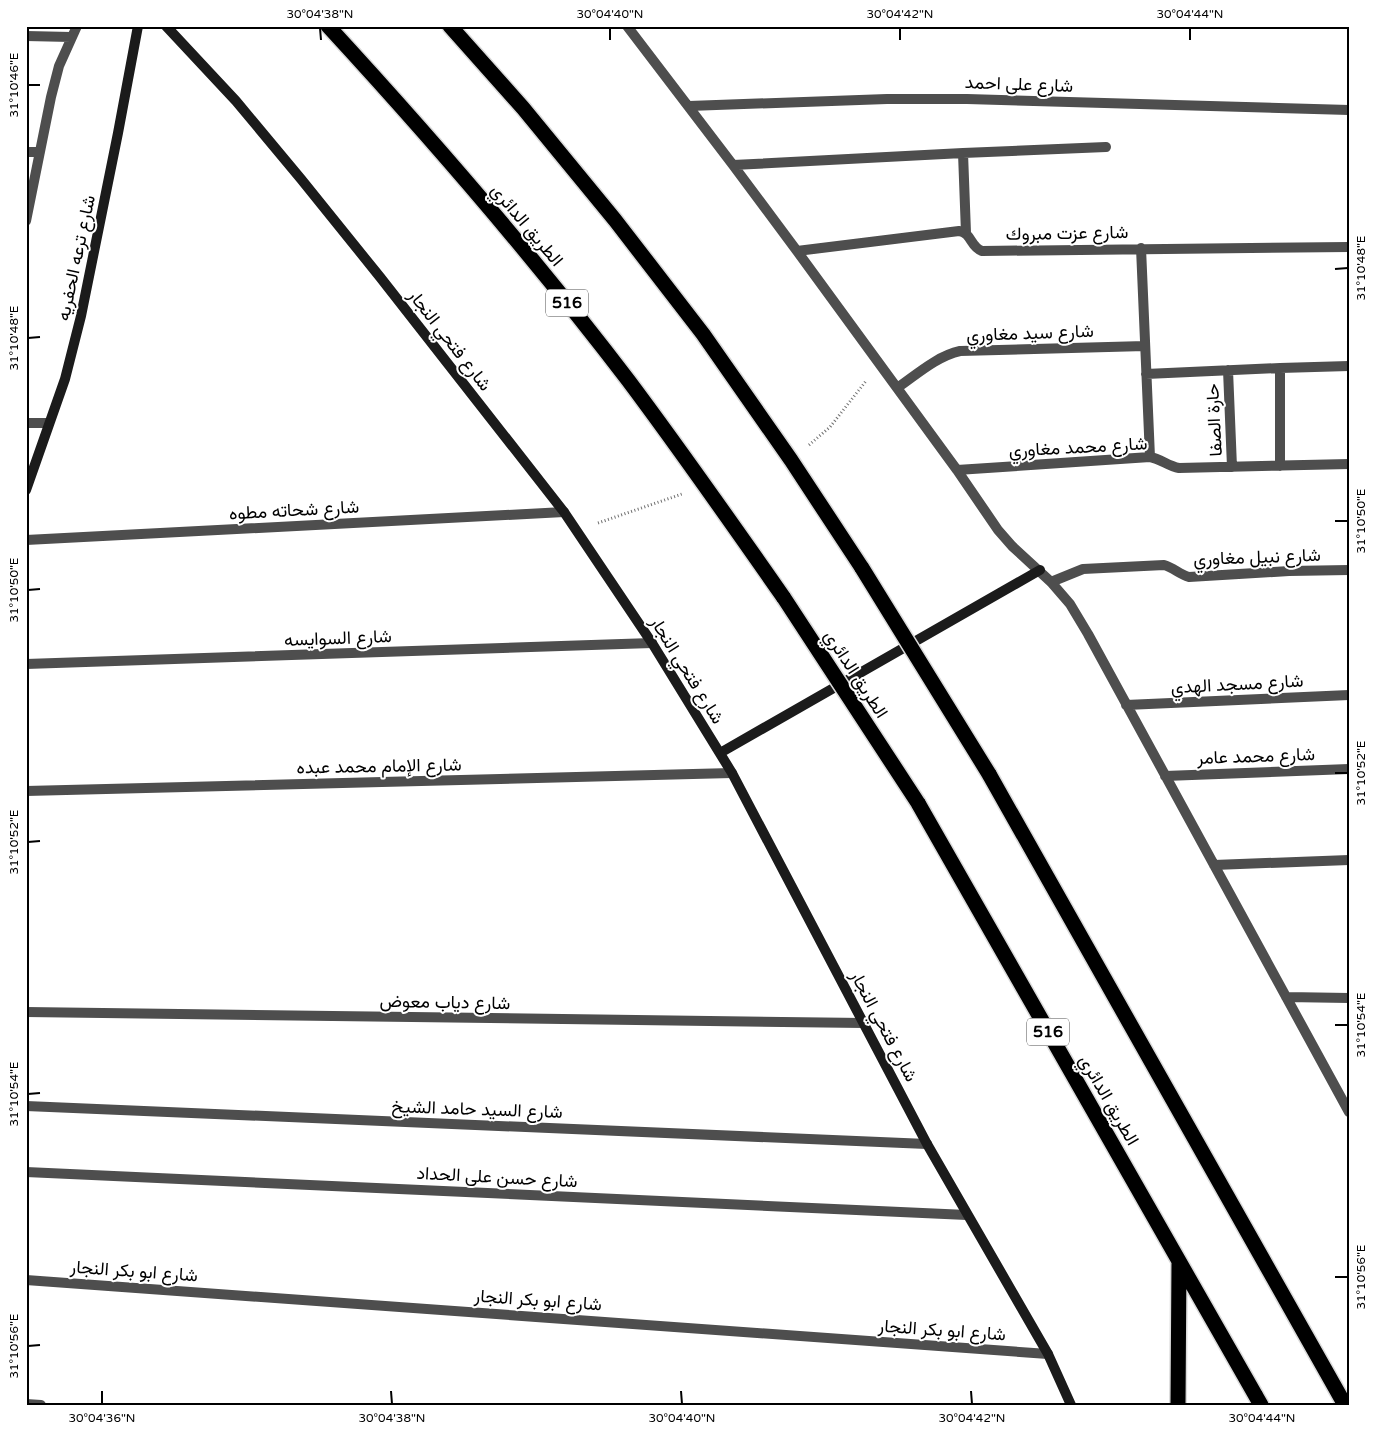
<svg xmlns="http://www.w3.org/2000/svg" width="1375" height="1431" viewBox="0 0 1375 1431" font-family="'Varela Round',Vazirmatn,sans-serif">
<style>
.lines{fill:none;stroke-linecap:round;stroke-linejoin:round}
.highway-casing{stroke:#dbdbdb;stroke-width:18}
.path{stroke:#707070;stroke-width:3;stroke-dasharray:1 2.5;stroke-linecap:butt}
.street{stroke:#4e4e4e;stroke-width:10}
.secondary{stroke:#1b1b1b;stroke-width:10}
.highway{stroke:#000;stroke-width:15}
.highway-bridge-casing{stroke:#dbdbdb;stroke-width:18;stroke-linecap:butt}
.highway-bridge{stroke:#000;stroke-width:15}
.ticks{fill:none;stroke:#000;stroke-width:2}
.labels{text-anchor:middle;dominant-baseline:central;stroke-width:4;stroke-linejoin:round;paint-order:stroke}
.shield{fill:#fff;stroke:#4c4c4c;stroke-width:1}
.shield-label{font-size:16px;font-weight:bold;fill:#000}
.street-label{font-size:18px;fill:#000;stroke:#fff}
.neatline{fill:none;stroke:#000;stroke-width:2}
.ticks-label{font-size:12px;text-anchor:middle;fill:#000}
</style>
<rect width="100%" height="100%" fill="#fff"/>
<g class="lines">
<defs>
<path id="highway" d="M328 26C433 140 534 257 628 380 682 452 733 525 784 598
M450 26 523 108 615 220 703 334 791 460 862 568
M989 774 1345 1405
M918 803 1261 1405
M1178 1405 1179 1262"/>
</defs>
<use href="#highway" class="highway-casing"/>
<path class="path" d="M809 445 830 427 866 381
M598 523 682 494"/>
<path class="street" d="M627 26 733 165 797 251 957 470 998 530 1012 546 1051 582 1070 604 1088 634 1349 1112
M26 36 71 37
M689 106 887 99H967L1349 110
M26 152H40
M963 153 966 233
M733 165 963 153 1106 147
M26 221 51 97 59 66 77 26
M1141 248 1150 457
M797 251 959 231C972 233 970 247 982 251L1349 247
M1228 370 1232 467
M1146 374 1280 368 1349 366
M897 388C916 375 937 356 960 351L1145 346
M26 423H49
M1280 466V368
M957 470 1150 457C1161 459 1168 466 1179 468L1349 464
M26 540 564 512
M1051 582 1083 569 1164 565C1174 568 1179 574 1189 577L1289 571 1349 570
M26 664 652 643
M1126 705 1349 695
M1165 776 1349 769
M26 791 732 773
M1214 865 1349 860
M1286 997 1349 998
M26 1012 864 1023
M26 1106 927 1144
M26 1172 967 1215
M26 1280 1048 1354
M26 1404 41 1405"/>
<path class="secondary" d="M166 26 236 101 301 179 380 277 564 512 652 643 732 773 927 1144 1048 1354 1071 1405
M26 490 65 379 81 316 118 133 138 26
M720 753 1040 570"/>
<use href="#highway" class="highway"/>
<defs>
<path id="highway-bridge" d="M862 568 989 774
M784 598 918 803"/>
</defs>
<use href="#highway-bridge" class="highway-bridge-casing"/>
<use href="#highway-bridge" class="highway-bridge"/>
</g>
<path class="ticks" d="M320 28 321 40M610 28V40M900 28V40M1190 28V40M28 85H40M1335 269 1348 268M28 338 40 337M1335 521H1348M28 590 40 589M1335 773H1348M28 842 40 841M1335 1025H1348M28 1094 40 1093M1335 1277H1348M28 1346 40 1345M102 1391V1404M391 1391 392 1404M681 1391 682 1404M971 1391 972 1404M1261 1391 1262 1404"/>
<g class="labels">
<g class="shield">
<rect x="546" y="289.5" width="42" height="27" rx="4"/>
<rect x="1027" y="1018.5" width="42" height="27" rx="4"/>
</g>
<g class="shield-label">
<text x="567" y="303">516</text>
<text x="1048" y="1032">516</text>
</g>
<g class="street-label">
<text transform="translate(1019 84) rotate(2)">شارع على احمد</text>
<text transform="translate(527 225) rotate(50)">الطريق الدائري</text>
<text transform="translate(1067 233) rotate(-1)">شارع عزت مبروك</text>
<text transform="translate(76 258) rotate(-78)">شارع ترعه الحفريه</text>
<text transform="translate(1030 333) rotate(-2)">شارع سيد مغاوري</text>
<text transform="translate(450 340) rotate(52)">شارع فتحي النجار</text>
<text transform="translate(1214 420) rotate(-93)">حارة الصفا</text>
<text transform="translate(1078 447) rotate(-3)">شارع محمد مغاوري</text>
<text transform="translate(294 510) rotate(-3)">شارع شحاته مطوه</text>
<text transform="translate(1257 557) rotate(-2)">شارع نبيل مغاوري</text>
<text transform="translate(338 638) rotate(-2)">شارع السوايسه</text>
<text transform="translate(687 670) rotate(58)">شارع فتحي النجار</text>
<text transform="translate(856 674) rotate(57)">الطريق الدائري</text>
<text transform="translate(1237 684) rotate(-3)">شارع مسجد الهدي</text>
<text transform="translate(1256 756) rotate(-2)">شارع محمد عامر</text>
<text transform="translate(379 766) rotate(-1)">شارع الإمام محمد عبده</text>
<text transform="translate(445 1002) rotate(1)">شارع دياب معوض</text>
<text transform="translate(884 1026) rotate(62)">شارع فتحي النجار</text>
<text transform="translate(1109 1100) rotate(60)">الطريق الدائري</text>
<text transform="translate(477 1109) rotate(2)">شارع السيد حامد الشيخ</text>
<text transform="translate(497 1177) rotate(3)">شارع حسن على الحداد</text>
<text transform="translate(134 1271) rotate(4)">شارع ابو بكر النجار</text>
<text transform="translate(538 1300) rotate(4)">شارع ابو بكر النجار</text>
<text transform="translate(942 1330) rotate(4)">شارع ابو بكر النجار</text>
</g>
</g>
<rect width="1375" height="1431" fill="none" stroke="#ffffff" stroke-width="55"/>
<rect x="28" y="28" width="1320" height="1376" class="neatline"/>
<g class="ticks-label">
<text x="320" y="18">30°04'38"N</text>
<text x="610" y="18">30°04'40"N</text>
<text x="900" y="18">30°04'42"N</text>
<text x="1190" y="18">30°04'44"N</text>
<text transform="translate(14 85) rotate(-90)" y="4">31°10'46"E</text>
<text transform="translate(1361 268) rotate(-90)" y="4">31°10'48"E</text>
<text transform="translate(14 338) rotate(-90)" y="4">31°10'48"E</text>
<text transform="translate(1361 521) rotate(-90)" y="4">31°10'50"E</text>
<text transform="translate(14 590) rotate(-90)" y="4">31°10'50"E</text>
<text transform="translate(1361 773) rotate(-90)" y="4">31°10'52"E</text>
<text transform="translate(14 842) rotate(-90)" y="4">31°10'52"E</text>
<text transform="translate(1361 1025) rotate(-90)" y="4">31°10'54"E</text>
<text transform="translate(14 1094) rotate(-90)" y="4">31°10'54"E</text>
<text transform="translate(1361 1277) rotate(-90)" y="4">31°10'56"E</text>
<text transform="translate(14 1346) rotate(-90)" y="4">31°10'56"E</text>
<text x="102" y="1422">30°04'36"N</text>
<text x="392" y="1422">30°04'38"N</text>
<text x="682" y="1422">30°04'40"N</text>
<text x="972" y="1422">30°04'42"N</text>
<text x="1262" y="1422">30°04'44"N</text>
</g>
</svg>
